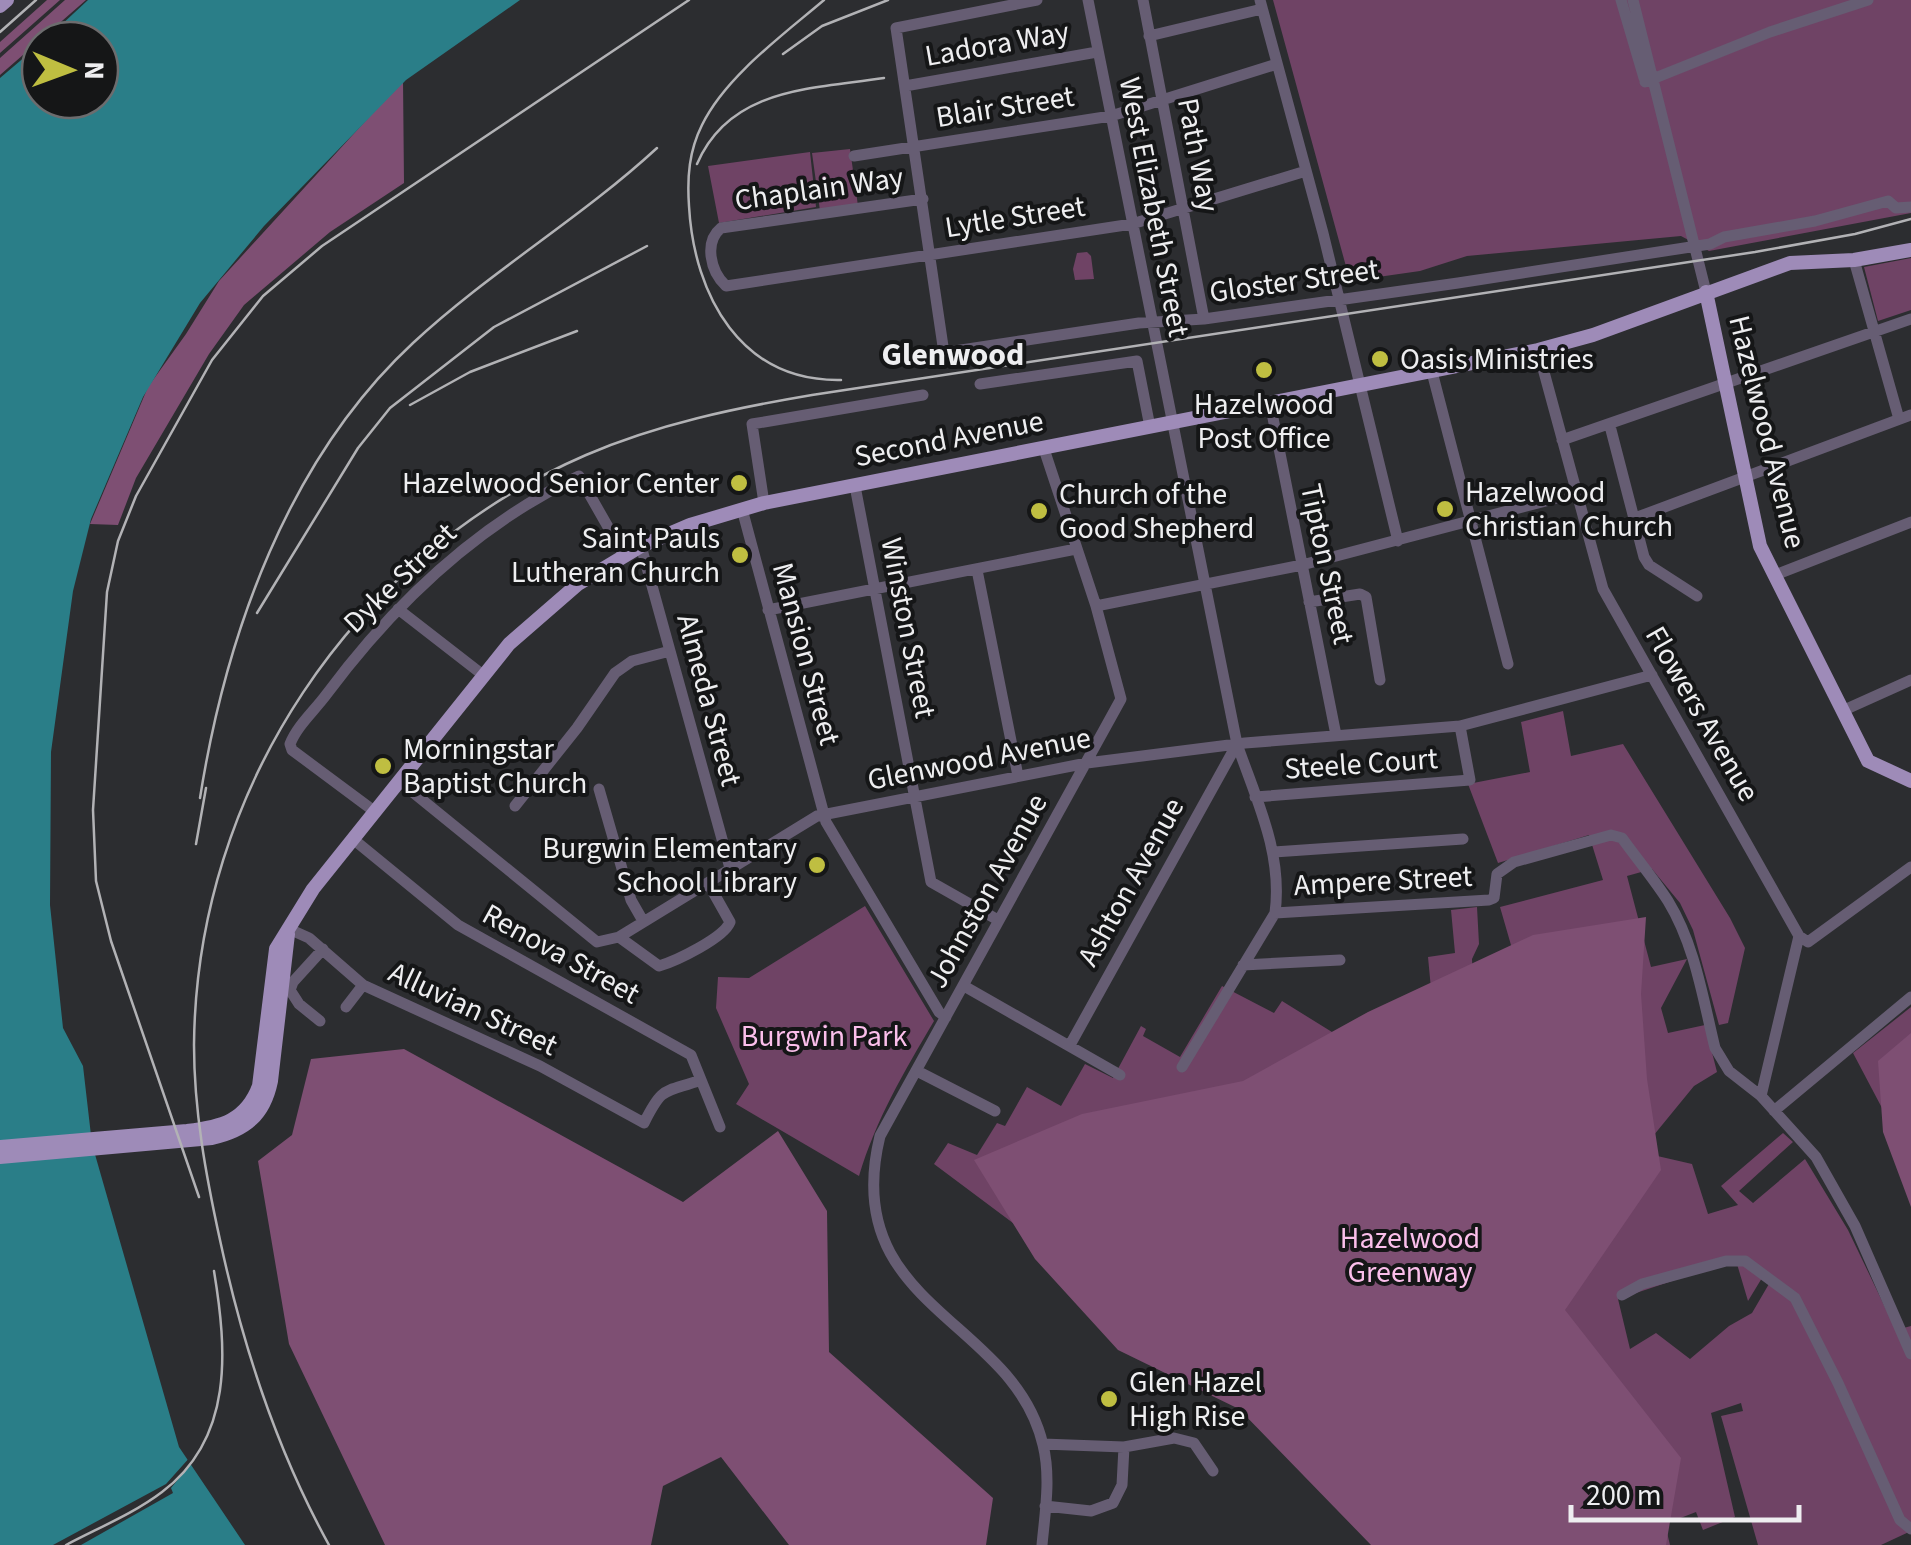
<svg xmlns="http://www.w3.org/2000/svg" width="1911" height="1545" viewBox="0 0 1911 1545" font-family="'Source Sans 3',sans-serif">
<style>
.green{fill:#6f4365;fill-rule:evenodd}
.forest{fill:#7e4f73}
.water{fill:#2a7e88}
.pier{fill:#2c2d30}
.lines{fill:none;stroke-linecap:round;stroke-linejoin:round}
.minor{stroke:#665d73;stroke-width:11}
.major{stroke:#9e8bb8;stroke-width:14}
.rail{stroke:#b2b2b5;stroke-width:2.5}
.poi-dot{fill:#bfbe41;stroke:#151617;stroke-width:4}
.labels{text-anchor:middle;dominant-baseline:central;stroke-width:8;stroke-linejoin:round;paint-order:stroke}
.street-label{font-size:30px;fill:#eeeef0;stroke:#151617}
.poi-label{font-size:30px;fill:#eeeef0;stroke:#151617;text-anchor:start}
.park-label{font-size:30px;fill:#fbbfeb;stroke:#151617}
.neighbourhood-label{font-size:32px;font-weight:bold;fill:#eeeef0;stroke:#151617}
</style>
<rect width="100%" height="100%" fill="#2c2d30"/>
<path class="green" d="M1273 0H1911V213L1709 251 1681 236 1467 256 1420 271 1350 281Z
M850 149 858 206 820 211 812 153Z
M810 152 816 207 719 223 708 166Z
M1087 252 1091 256 1094 279 1075 280 1073 269 1077 253Z
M1911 258V310L1878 321 1864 267Z
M1563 711 1571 756 1623 744 1730 918 1745 948 1728 1023 1719 1025 1693 930 1680 903 1652 869 1627 876 1651 967 1687 959 1661 1008 1668 1033 1705 1025 1717 1072 1694 1086 1640 1152 1692 1164 1708 1214 1738 1205 1721 1186 1783 1133 1793 1142 1739 1191 1753 1203 1805 1159 1848 1230 1896 1330 1911 1326V1531L1881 1545H1758L1721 1416 1743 1411 1741 1403 1711 1413 1735 1517 1703 1530 1696 1512 1665 1524 1670 1545H1432L1419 1526 934 1164 948 1143 977 1155 997 1123 1005 1126 1027 1087 1061 1106 1085 1064 1113 1078 1141 1026 1146 1029 1143 1036 1180 1057 1222 986 1274 1013 1282 1001 1361 1050 1435 1031 1428 957 1455 953 1451 910 1477 907 1479 944 1472 959 1475 1017 1528 1004 1500 907 1603 880 1589 835 1498 863 1468 784 1530 772 1521 722ZM1737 1264 1748 1301 1765 1273 1773 1277 1752 1313 1729 1326 1690 1359 1656 1333 1630 1349 1618 1299 1717 1266Z
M865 906 934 1021C904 1072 876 1119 859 1176L736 1104 749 1084 716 1008 718 977 749 978Z
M1911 1007V1163L1853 1053Z"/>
<path class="forest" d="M47 0H60L0 53V42Z
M65 0H86L0 75V58Z
M403 80 404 183 330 232 244 305 209 354 136 478 118 525 90 524 148 387 186 334 219 281Z
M1646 917 1641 994 1647 1079 1661 1170 1565 1310 1681 1458 1666 1545H1371L1239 1409 1118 1350 1035 1259 974 1160 1082 1114 1243 1081 1368 1012 1533 935Z
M1911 1033V1207L1883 1132 1878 1061Z
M404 1049 683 1202 778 1131 827 1211 829 1352 993 1498 986 1545H789L721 1457 663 1486 651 1545H385L289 1344 258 1161 292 1135 311 1059Z"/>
<path class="water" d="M88 0H520L406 80 264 226 200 303 143 397 91 519 73 591 51 752 50 905 63 1028 83 1066 92 1144 179 1447 245 1545H0V78L40 44V100H100V40H45Z"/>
<path class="pier" d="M191 1456 194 1460 171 1488 173 1493 81 1545H53L166 1484Z"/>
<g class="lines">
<path class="minor" d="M1088 0 1237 744C1256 799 1283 853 1275 913L1182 1067
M1143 0 1204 319
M1260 0 1323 233 1398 541
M1621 0 1644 78
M1633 0 1706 292
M1149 36 1262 9
M1645 82 1770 32 1868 0
M905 86 1097 52
M854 156 1111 116 1277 64
M923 199 721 228C704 242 710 271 726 286L1132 224 1306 171
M1854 260 1899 419
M1538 350 1603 589 1799 936 1761 1096
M944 353 896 28 1037 0
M902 359 1139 323 1204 319 1458 283 1710 244 1724 237 1815 221 1888 201 1896 208 1911 207
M1432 372 1508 664
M980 384 1137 361 1150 427
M1270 403 1336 735
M1610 426 1644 557 1649 565 1697 596
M1562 440 1911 319
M855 486 931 882 998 920
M764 503 752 424 923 395
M742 509 826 822 939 1012 946 1017
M1635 518 1911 415
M641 546 730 868
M977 570 1018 776
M1775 575 1911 522
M1309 602 1360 594 1366 597 1380 680
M1096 606 1302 565 1576 493
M398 609 483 675
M768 610 1076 549
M1842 711 1911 680
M399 781 597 942 619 937 817 816 1087 763 1245 743 1460 726 1652 675
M599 789 631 900 643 921
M1255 797 1470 780 1460 726
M515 806 577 728 615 673 632 661 670 651
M374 811 292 750 290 744C297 726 314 711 326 695 393 605 477 525 579 476L624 555
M353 839 458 925 691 1055 720 1127
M1274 852 1463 839
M1275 913 1489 900 1494 898 1497 874 1514 862 1611 835 1622 838C1637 859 1654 879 1668 901 1695 945 1703 999 1715 1048L1729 1071 1761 1096 1816 1157 1855 1226 1911 1354
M289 929 309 938 363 985 540 1066 644 1123C663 1085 664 1093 701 1080
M1799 936 1808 942 1911 867
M619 937 659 966C676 961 724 938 730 922L708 883
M1243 965 1340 960
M964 986 1120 1075
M346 1007 363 985
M320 1021 299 1004 290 990 293 982 323 949
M1070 1045 1237 744
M917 1071 995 1111
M1774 1111 1911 997
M1622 1295 1642 1284 1726 1261H1745L1795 1298 1838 1383 1900 1520 1911 1529
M1043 1444 1124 1447 1174 1438 1194 1443 1213 1471
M1045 1506 1091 1511 1113 1503 1122 1485 1124 1447
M1042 1545C1045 1513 1051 1477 1043 1445 1014 1318 838 1308 880 1136L1121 699 1096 606 1044 449"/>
<path class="major" d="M0 6 7 0
M1706 292 1760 546 1868 761 1911 781
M0 1147 187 1131C221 1127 246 1121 259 1086L276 949 313 889 509 644 578 584 641 546 690 525 764 503 1538 350 1593 335 1790 263 1854 260 1911 250
M0 1157 212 1138C246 1130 264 1115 271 1081L288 934"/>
<path class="rail" d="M824 0C784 34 725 77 702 125 689 151 687 177 689 206 694 296 741 382 841 380
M0 32 36 0
M783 54 822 26 888 0
M697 164C730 87 813 89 884 78
M410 405 470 372 577 331
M257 613 358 448 390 408 494 327 647 246
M200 798C226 634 288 459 413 343 489 272 580 219 657 148
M196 844 206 788
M199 1197 111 941 96 881 93 810 107 592 118 541 136 496 212 360 263 296 322 246 689 0
M66 1545C98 1528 133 1514 162 1492 234 1438 227 1350 214 1271
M329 1545C276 1449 243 1347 220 1240 206 1176 194 1111 194 1045 196 791 352 556 586 455 658 424 735 408 812 395L1755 252 1855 234 1911 219"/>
</g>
<g class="poi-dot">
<circle cx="1380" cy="359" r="10"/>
<circle cx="1264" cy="370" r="10"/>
<circle cx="739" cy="483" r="10"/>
<circle cx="1445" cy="509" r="10"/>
<circle cx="1039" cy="511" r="10"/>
<circle cx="740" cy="555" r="10"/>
<circle cx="383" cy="766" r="10"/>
<circle cx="817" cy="865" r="10"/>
<circle cx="1109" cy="1399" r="10"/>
</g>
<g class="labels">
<g class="street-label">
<text transform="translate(997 44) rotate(-10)">Ladora Way</text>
<text transform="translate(1005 107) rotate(-9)">Blair Street</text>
<text transform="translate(1198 155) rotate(79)">Path Way</text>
<text transform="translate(819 189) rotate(-8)">Chaplain Way</text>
<text transform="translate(1154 207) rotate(79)">West Elizabeth Street</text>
<text transform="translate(1015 217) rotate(-9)">Lytle Street</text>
<text transform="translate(1294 281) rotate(-8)">Gloster Street</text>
<text transform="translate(1767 432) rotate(76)">Hazelwood Avenue</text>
<text transform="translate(949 439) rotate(-11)">Second Avenue</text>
<text transform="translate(1327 564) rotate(78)">Tipton Street</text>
<text transform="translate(400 578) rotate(-44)">Dyke Street</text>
<text transform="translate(908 628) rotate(79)">Winston Street</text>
<text transform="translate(806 654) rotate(75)">Mansion Street</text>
<text transform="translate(709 700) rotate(75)">Almeda Street</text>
<text transform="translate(1702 714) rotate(60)">Flowers Avenue</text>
<text transform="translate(979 759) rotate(-11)">Glenwood Avenue</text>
<text transform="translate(1361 764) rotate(-4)">Steele Court</text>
<text transform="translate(1383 881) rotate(-3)">Ampere Street</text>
<text transform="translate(1131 882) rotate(-61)">Ashton Avenue</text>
<text transform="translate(987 891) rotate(-61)">Johnston Avenue</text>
<text transform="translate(561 954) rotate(29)">Renova Street</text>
<text transform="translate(473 1009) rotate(25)">Alluvian Street</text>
</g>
<g class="poi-label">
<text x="1400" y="359">Oasis Ministries</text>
<text x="1264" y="404" text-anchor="middle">Hazelwood<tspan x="1264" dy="34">Post Office</tspan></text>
<text x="719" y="483" text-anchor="end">Hazelwood Senior Center</text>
<text x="1465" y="492">Hazelwood<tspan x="1465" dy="34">Christian Church</tspan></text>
<text x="1059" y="494">Church of the<tspan x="1059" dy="34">Good Shepherd</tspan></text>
<text x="720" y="538" text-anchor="end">Saint Pauls<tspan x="720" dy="34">Lutheran Church</tspan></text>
<text x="403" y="749">Morningstar<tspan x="403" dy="34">Baptist Church</tspan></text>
<text x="797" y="848" text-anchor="end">Burgwin Elementary<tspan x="797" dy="34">School Library</tspan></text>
<text x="1129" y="1382">Glen Hazel<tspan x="1129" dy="34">High Rise</tspan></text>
</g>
<g class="park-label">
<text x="824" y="1036">Burgwin Park</text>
<text x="1410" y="1238">Hazelwood<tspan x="1410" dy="34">Greenway</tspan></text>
</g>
<g class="neighbourhood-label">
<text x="953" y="355">Glenwood</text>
</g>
</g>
<g transform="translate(70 70) rotate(91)"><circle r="48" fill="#151617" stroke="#6c6c6e" stroke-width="2.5"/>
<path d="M0-8L18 38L0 25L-18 38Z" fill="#bfbe41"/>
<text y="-15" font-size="28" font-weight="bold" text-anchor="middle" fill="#eeeef0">N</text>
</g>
<path d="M1571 1505v15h228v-15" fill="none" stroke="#eeeef0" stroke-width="5"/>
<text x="1586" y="1505" font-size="30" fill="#eeeef0" stroke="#151617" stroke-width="8" paint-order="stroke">200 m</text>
</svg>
